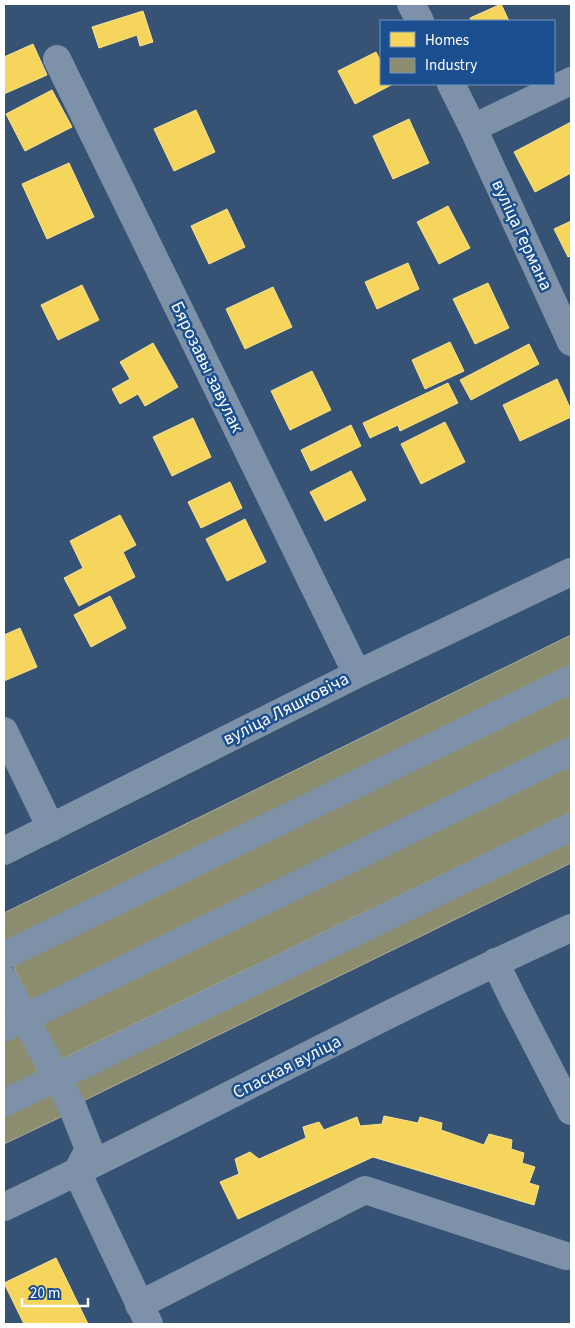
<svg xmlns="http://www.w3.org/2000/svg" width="575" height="1328" viewBox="0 0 575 1328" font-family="'Source Sans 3',sans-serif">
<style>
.homes{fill:#f6d55c;stroke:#f9e28d}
.industry{fill:#8c8c6e;stroke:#aeae9a}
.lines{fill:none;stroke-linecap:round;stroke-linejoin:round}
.minor{stroke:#7d92a8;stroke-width:28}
.labels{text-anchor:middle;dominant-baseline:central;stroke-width:5;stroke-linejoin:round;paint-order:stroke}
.street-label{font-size:18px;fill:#fff;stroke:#1b4f8f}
</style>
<rect width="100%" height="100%" fill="#365274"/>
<path class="homes" d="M501 4 509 21H471L470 18Z
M143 11 153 42 140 46 137 35 99 48 92 27Z
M33 44 47 75 4 94V57Z
M376 52 381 62V84H393L355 104 338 71Z
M52 90 72 127 25 151 6 114Z
M196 110 215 152 174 171 154 129Z
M409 119 429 163 393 179 373 136Z
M571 122V173L535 192 514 152Z
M69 163 94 217 47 239 22 184Z
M448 206 470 248 439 264 417 222Z
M227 209 245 247 209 264 191 226Z
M571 221V256L568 257 554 229Z
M408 263 419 289 377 309 365 282Z
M488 283 509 328 475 344 453 299Z
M82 285 99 320 58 340 41 305Z
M273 287 292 327 245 349 226 309Z
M450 342 464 371 425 389 412 360Z
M153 343 178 387 145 406 138 394 120 404 112 389 130 379 120 362Z
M529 344 539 364 471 400 460 380Z
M312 371 331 410 290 430 271 391Z
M557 379 571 410V417L520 441 503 405Z
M448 383 458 403 400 431 398 425 370 438 363 423Z
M193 418 211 457 172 476 153 437Z
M445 422 465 462 421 484 401 444Z
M351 425 361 446 311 471 301 450Z
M351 471 366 500 325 521 310 492Z
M230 482 242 508 201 528 188 502Z
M120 515 136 545 123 552 135 577 79 606 64 578 83 568 70 541Z
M245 519 266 562 227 581 206 539Z
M110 596 126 628 91 647 74 615Z
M20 628 37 667 4 681V635Z
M384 1116 418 1123 420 1117 442 1123 441 1130 484 1145 489 1134 512 1140 511 1149 524 1153 522 1163 535 1167 529 1183 539 1186 534 1205 373 1157 238 1219 220 1182 239 1174 235 1159 250 1152 259 1159 306 1138 303 1127 319 1122 324 1130 357 1117 360 1126 382 1124Z
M56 1258 88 1324H24L4 1283Z"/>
<path class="industry" d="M571 635V666L4 942V913Z
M571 689V741L31 1003 12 963Z
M571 760V812L60 1060 40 1020Z
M571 835V863L81 1102 70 1081Z
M19 1032 39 1074 4 1091V1039Z
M51 1093 63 1116 4 1144V1116Z"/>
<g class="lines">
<path class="minor" d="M411 4 420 21
M57 59 357 674
M451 84 473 128 571 342
M473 128 571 81
M4 731 51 828
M4 851 357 674 571 572
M4 956 571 679
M495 962 513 999 571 1111
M4 979 72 1106 89 1149 77 1172 149 1324
M4 1028 571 751
M4 1103 571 827
M4 1207C194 1117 379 1014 571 928
M139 1305 365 1190 566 1256"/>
</g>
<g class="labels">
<g class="street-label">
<text transform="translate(522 235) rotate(65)">вуліца Германа</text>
<text transform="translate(207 367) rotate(64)">Бярозавы завулак</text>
<text transform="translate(286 709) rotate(-27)">вуліца Ляшковіча</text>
<text transform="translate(287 1067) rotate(-27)">Спаская вуліца</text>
</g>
</g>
<rect width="575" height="1328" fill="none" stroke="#ffffff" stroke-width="10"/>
<rect x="380" y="20" width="175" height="65" fill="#1b4f8f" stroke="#7695bc"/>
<rect x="390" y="32" width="25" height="15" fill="#f6d55c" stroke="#7695bc"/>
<text x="425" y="45" font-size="15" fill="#ffffff">Homes</text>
<rect x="390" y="58" width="25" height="15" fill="#8c8c6e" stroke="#7695bc"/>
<text x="425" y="70" font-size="15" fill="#ffffff">Industry</text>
<path d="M22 1298v8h66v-8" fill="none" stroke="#ffffff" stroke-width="2.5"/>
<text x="30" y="1298" font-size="15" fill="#ffffff" stroke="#1b4f8f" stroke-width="4" paint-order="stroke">20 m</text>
</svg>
